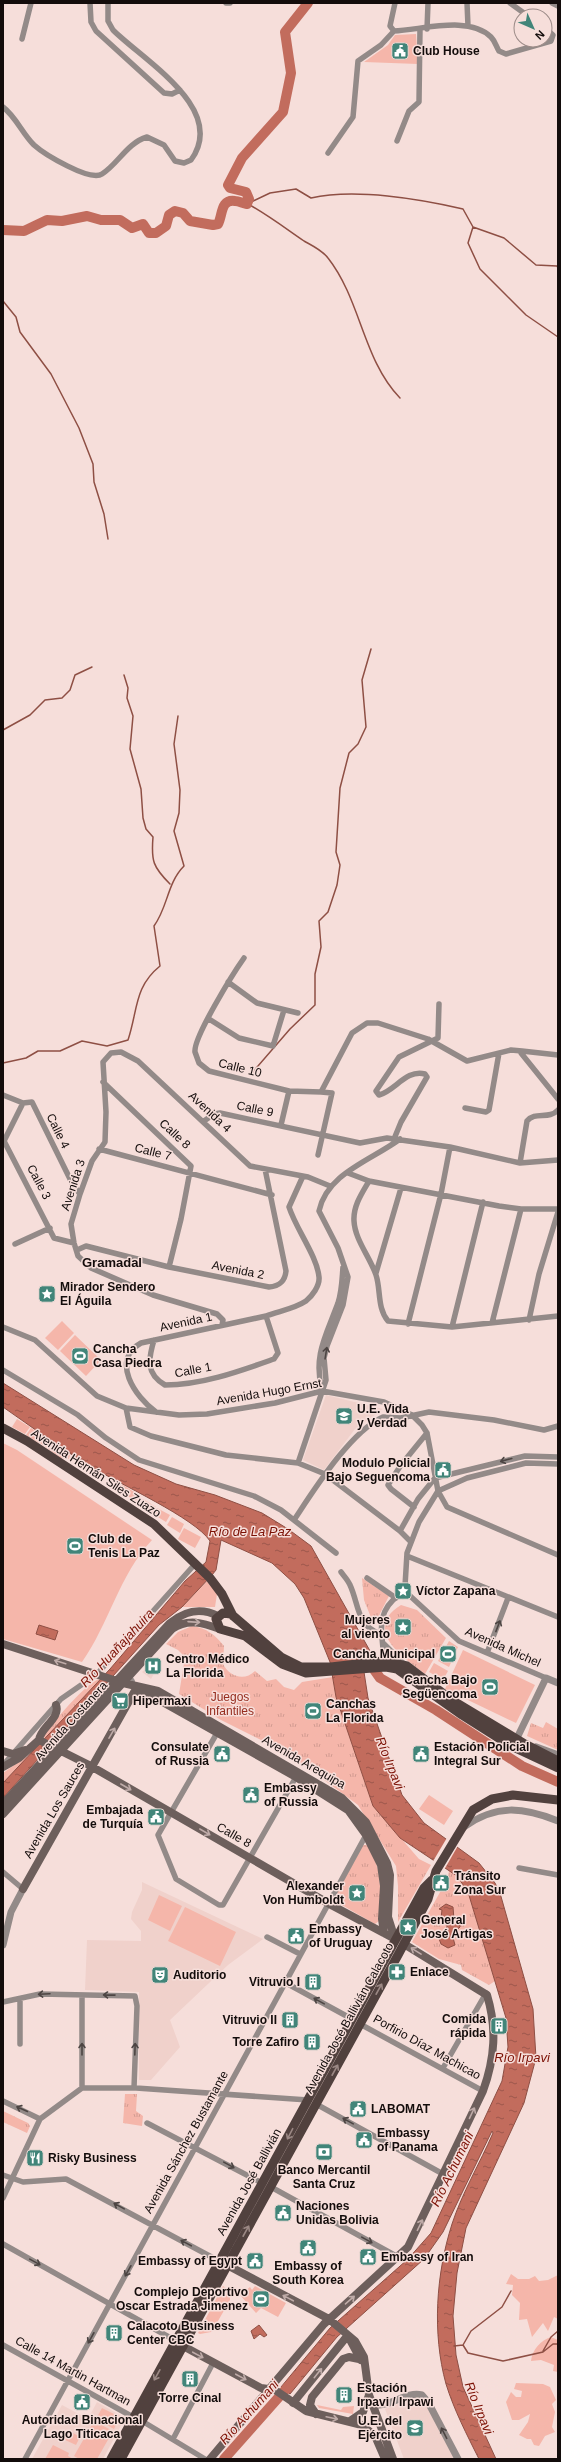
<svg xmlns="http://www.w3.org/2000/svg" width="561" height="2462" viewBox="0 0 561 2462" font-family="Helvetica,sans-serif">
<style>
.built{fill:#f0d1cb}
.grass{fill:#f5b6aa}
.park{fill:url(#park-tufts)}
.water{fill:url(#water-ripples);stroke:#8e4f44}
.pier{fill:#f6deda}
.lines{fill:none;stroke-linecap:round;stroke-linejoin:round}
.stream{stroke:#8e4f44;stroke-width:1.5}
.river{stroke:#c26c5d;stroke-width:10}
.pedestrian{stroke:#938a88;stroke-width:4}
.minor{stroke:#938a88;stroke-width:5.5}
.tertiary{stroke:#938a88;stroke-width:7}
.secondary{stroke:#6d5f5c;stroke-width:8}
.primary{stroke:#51413e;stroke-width:9}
.oneway{stroke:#4d4543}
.oneway2{stroke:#bfaba8}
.oneway3{stroke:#9b8884}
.labels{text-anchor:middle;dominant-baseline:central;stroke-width:3;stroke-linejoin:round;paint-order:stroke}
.poi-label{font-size:12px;font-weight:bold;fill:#130c0b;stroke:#f6deda;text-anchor:start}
.street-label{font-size:12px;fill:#130c0b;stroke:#f6deda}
.park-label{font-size:12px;fill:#962d1f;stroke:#f6deda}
.neighbourhood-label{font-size:13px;font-weight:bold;fill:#130c0b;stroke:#f6deda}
.water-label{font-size:13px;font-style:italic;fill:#7c1105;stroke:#f6deda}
</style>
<defs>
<pattern id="park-tufts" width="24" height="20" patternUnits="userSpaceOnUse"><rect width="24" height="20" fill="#f5b6aa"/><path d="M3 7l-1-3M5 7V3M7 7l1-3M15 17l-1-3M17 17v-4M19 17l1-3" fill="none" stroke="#d19b91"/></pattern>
<pattern id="water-ripples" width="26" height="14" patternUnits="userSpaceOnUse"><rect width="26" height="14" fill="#c26c5d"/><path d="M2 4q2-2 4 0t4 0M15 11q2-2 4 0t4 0" fill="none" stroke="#9c574b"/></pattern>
</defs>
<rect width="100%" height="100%" fill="#f6deda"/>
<path class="built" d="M326 1395 383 1409 355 1429 324 1470 303 1460Z
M157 1658 161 1661 151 1679 142 1672Z
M142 1882 263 1939 228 1965 170 2020 180 2047 151 2080H139V1992L85 1990 87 1940 141 1941V1931L131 1919 132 1912 142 1890Z
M416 2397 422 2398 427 2405 454 2459H404L385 2409Z
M97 2402 125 2418 103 2459H32L62 2405 88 2419Z"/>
<path class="grass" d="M416 34 418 64 364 62 388 45 395 35Z
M62 1321 74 1333 58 1350 45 1338Z
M75 1335 101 1360 86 1376 60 1351Z
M17 1419 30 1427 25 1434 12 1427Z
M31 1428 44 1436 39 1443 26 1435Z
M3 1443 17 1450 152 1540C119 1575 109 1624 82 1662L3 1639Z
M123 1485 139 1495 136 1501 113 1488Z
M143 1499 156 1507 152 1514 139 1506Z
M157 1508 170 1515 166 1522 153 1514Z
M172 1517 184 1524 180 1533 167 1525Z
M184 1528 201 1537 195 1548 178 1539Z
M207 1581 217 1594 215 1607H182Z
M449 1641 458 1647 449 1667 438 1661Z
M463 1650 535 1685 516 1723 445 1689Z
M434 1663 448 1671 443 1680 429 1672Z
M429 1795 453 1811 444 1825 419 1809Z
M159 1895 182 1906 170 1931 148 1920Z
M185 1907 236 1932 220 1966 168 1941Z
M511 2274 518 2279H529L535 2276 539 2281 548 2280 558 2275V2319L554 2317 548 2331 543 2323 532 2337 527 2319 519 2320 520 2303 512 2295 513 2285 506 2284Z
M223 2286 230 2291V2300L214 2328 211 2332 200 2334 198 2333Z
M255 2286 286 2303 278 2317 261 2308 256 2313 240 2295 250 2287 252 2290Z
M551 2337 558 2340V2372L553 2371 554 2365 541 2360 531 2361C532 2350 541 2340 551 2337Z
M516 2383 543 2384 550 2387 556 2400 552 2404 555 2412 552 2427 555 2432 545 2436 539 2446 534 2445 531 2439H527L519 2435 528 2422 530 2414 519 2420H512L506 2402 511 2392 516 2397H521L522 2391 514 2389Z
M317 2405 341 2410 343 2407 354 2406 353 2414 319 2408Z
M102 2408 120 2417 114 2429 96 2419Z
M94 2421 113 2431 97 2459H79L74 2456Z
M68 2430 80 2437 76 2445 63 2439Z
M53 2445 69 2453 68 2456 73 2459H45Z"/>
<path class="park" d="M44 1436 70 1455 69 1459 61 1458 40 1443Z
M362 1578 389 1596 374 1625 364 1600Z
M401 1605 417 1610 446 1638 425 1674C405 1659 361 1630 401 1605Z
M192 1626C207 1628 215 1635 224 1646L223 1664C229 1676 244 1682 255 1671L267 1681 276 1679 284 1687 294 1690 302 1682 333 1677 336 1697 373 1806 419 1859 431 1865 398 1922V1886L396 1866 358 1805 289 1754 221 1720 179 1694 185 1657 178 1650 166 1644 178 1632Z
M100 1679 45 1739 43 1736C52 1724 87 1681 100 1679Z
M546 1722 558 1729V1750L527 1736 531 1723 543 1728Z
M26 1757H28L3 1783V1773Z
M363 1845H367C384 1871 380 1891 379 1921L375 1924 333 1900Z
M449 1870C477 1888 486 1950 495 1981L489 1985 462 1970 461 1965 439 1959 412 1942 448 1878Z
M125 2094H137L136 2111 143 2116 142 2126 123 2123Z
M3 2111 28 2123 30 2126 27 2133 3 2122Z"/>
<path class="water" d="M3 1383 134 1465 176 1484 215 1495 262 1513 288 1529 311 1546 374 1658 362 1659 368 1698 402 1795 424 1823 479 1863 495 1883 500 1893 533 2009 536 2058 524 2103 466 2228 457 2273 453 2316 456 2355 463 2387 496 2459H479C467 2435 454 2410 446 2384 432 2333 436 2274 452 2224 462 2193 480 2163 493 2133L492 2131 443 2232 424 2259 337 2337 290 2394 281 2387 330 2328 408 2259 431 2233 502 2081 508 2047 506 2018 468 1892 457 1876 400 1838 373 1806 336 1697 330 1662 304 1598 295 1584 272 1563 221 1540 216 1570 212 1575 182 1607 159 1625 3 1798V1783L110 1669 185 1581 206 1562 210 1541C195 1518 119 1484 92 1467 61 1449 32 1427 3 1407Z
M39 1625 58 1631 55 1640 36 1634Z
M446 1904 453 1907 454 1920 460 1924V1927L452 1934 455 1945 448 1948 441 1944 438 1936 447 1927V1922L441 1918 442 1910 439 1909Z
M259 2325 267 2335 264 2337 260 2334 254 2339 251 2331Z"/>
<path class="pier" d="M448 1836 459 1844 444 1870 432 1863Z"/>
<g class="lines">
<path class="stream" d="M247 204 270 193 296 189 311 198C355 188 420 199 463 209L473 227 468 243 480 269 526 315 558 337
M248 204C268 215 285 228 304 241 313 246 322 250 328 258 361 300 363 360 400 398
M473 227 504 238 536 265 557 266 558 268
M3 301 16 317 20 332 51 374 79 428 93 464 94 482 104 514 108 539
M124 675 128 688 127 698 133 716 130 749 141 789 143 818 146 829 153 837C151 861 153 867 170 884
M3 730 30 715 45 700 62 698 70 690 75 675 92 667
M3 1063 26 1058 38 1051H60L82 1041 107 1046 128 1040C138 1010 134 987 160 966L154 926C168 907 167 883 184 866L174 831 179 813 180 790 174 744 178 716
M252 1073 290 1029 315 1005V974L321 947 319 921 328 912 337 885 340 865 336 852 340 788 349 753 358 744 366 727 362 680 371 649
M463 2345 471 2331 502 2307 511 2291
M454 2346 463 2345 468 2353 503 2361 543 2352 553 2344H558
M543 2351 551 2337 558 2331"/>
<path class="river" d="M3 230 24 231 47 220 62 221 87 216 101 220H120L132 228 143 224 149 233H156L166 226 169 215 175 211 183 213 190 221 213 225 218 224C223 215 220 199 235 201 239 201 242 203 247 204L249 199 246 192 230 188 228 185 242 158 283 112 291 73 285 32 308 3
M368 1661 380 1678 436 1710 522 1766 558 1782
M224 2459 294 2380"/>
<path class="pedestrian" d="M131 1678 133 1681 129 1680Z"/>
<path class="minor" d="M90 3 91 22 96 31 164 93 172 94 180 90
M226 3H230
M395 3 390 26 394 31C422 30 469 15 491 37 495 41 496 46 499 51L506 54 551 41 553 35 545 28
M467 3 468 26
M510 3 528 16
M552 3 558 6
M427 29 428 3
M22 39 31 3
M3 107C16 117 22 133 34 145 44 154 90 182 102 174 118 164 127 143 147 137L164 145 175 161 184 163 191 160C228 109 144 61 113 30L108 21V3
M397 141 409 111 419 102 420 29
M328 153 353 117 358 61 381 45 394 31
M244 958C234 972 193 1038 195 1052L199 1063 209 1071 289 1091 281 1125
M228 982 257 1003 298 1013
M209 1019 239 1038 273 1046 284 1010
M558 1055 522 1051 521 1053 558 1099
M103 1082 191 1166 181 1219 169 1267
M289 1091 321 1092 352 1033 367 1023H378L428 1039 467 1061 511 1050 522 1051
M3 1095 23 1103 32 1102 73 1185 80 1194
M465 1108 486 1112 489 1110 499 1053
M204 1121 214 1114 220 1113 360 1143 387 1138 450 1147 520 1163 558 1160
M394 1139 401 1122 427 1077 425 1074C406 1069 395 1091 379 1095L376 1091 399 1057 438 1038 439 1004
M4 1141 54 1238 74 1243
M4 1141 23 1103
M99 1149 272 1195
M318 1155 332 1093 321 1092
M520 1163 527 1121C535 1111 549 1120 558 1110
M348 1173 369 1181 499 1206 521 1209H558
M369 1181C362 1193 353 1206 354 1221 355 1240 370 1257 376 1275 381 1290 377 1308 388 1321L452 1327 558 1316
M15 1244 50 1228
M77 1250 86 1246 169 1267 269 1287C280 1286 285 1281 286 1271L265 1169
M376 1273 401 1188
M266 1316C279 1311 294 1309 306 1301 312 1296 320 1286 319 1277 317 1256 296 1229 289 1207L303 1176
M529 1320 539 1274 558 1212
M492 1323 521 1209
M408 1324 441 1194 450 1147
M222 1325 223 1320 217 1314 153 1295 91 1268 78 1256 74 1243 71 1224 80 1194 92 1161 105 1142 106 1112 103 1062 111 1053 121 1052 138 1061 250 1166 308 1177 330 1186
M3 1327 35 1340 97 1396 126 1408 179 1415 207 1414 275 1403 322 1391 384 1402 412 1415 422 1425 427 1433 438 1491 447 1507 558 1555
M452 1327 483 1202
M154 1340C148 1360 146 1374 165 1385 202 1385 240 1371 274 1359L278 1353 266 1316 141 1343C110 1360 135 1397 156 1412
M3 1370 78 1415 106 1438 139 1460 254 1496 281 1510 336 1553
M322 1391C313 1355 326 1336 338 1303 342 1291 342 1279 343 1267
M126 1408 130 1427 151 1436 226 1455 298 1463 325 1474 400 1531 411 1542
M298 1463 326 1380 324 1358 327 1346 343 1305 348 1277 338 1248 319 1211C327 1173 372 1160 400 1139
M414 1507 391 1489 388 1485 401 1465 427 1433
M294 1520C314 1490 350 1432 383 1417L401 1418 429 1412 494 1420 544 1430 558 1426
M400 1531 418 1499 435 1478 525 1456 558 1457
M407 1556 558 1617
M341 1572C344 1576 348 1580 350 1585 359 1604 356 1625 380 1634
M367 1578 396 1598
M397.5 1591a5.5 5.5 0 1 1 11 0a5.5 5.5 0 1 1-11 0Z
M405 1586 407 1553 419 1522 438 1491 467 1478 526 1463 558 1464
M408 1594 459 1641 546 1678
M383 1643 405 1665
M487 1653 508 1598
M379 1662C392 1649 366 1619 399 1595
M217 1733 158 1835 176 1879 219 1905H223L296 1777
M536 1746 558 1754
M4 1764 61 1699 97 1674 195 1564
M519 1868 558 1875
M3 1872 23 1889
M267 1937 300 1954
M286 1983 352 2019
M3 2002 40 1994 135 1996 137 2006 134 2088
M360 2024 483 2091
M20 2044V1999
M443 2068 486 1993
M82 2088V1995
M3 2101 40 2119
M316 2104 443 2174
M147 2123 262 2183
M3 2175 23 2182 66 2179 219 2261
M271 2187 398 2257
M3 2198 40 2119 82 2088H136L308 2100
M3 2244 176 2341
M3 2345 133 2417
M142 2421 205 2459
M173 2439 213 2363
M25 2459 366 1835"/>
<path class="tertiary" d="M513 1742 517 1738 546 1678 558 1683
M464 1827C496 1804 523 1807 558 1821
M3 1945 11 1912 23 1889
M374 2405C391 2407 406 2391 422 2395L428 2402 458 2459"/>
<path class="secondary" d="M3 1644 123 1683 158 1691 342 1798 366 1822 387 1863 390 1875 388 1917 395 1939
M136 1691 152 1696 296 1777 348 1810 366 1835 381 1865 384 1886 382 1919 384 1933
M39 1740 89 1765 333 1906 395 1939
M39 1740C40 1728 61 1718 56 1705
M3 1751 13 1754 25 1750
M3 1767 19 1758 39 1740
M3 1804 170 1623C185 1611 200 1607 218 1616
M3 1814 172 1629C188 1618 203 1623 220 1629
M23 1889 137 1687
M227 2265 329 2319 355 2341 364 2357 369 2395 393 2459
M348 2336 361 2360
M183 2346 261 2388 275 2390 306 2411 362 2425 375 2436 385 2459
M293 2403 348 2335
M316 2414 310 2405 312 2397 343 2359 349 2357 359 2359
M350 2421 363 2412 369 2395
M210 2459 324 2324 408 2247 483 2091C495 2058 497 2028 487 1995L404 1944"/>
<path class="primary" d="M3 1428 27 1441 154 1524 210 1578 222 1594 233 1616
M558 1761 525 1744 452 1700 407 1666 383 1661 331 1667H301L281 1657 231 1614 223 1613 216 1619 220 1629 245 1636 282 1664 306 1673 386 1667 397 1669 462 1715 511 1746 558 1768
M111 2459 424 1888 432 1880
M121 2459 398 1955 428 1899 436 1871 473 1810 492 1799 513 1795 558 1800"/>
</g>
<defs><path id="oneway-shaft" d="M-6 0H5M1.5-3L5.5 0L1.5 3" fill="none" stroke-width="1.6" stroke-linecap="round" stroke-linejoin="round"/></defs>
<g class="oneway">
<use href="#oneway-shaft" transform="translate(326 1353) rotate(-81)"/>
<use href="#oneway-shaft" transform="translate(506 1460) rotate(165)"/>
<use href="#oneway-shaft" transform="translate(498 1626) rotate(-69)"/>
<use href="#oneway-shaft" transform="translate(44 1994) rotate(177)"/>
<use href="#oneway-shaft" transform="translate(109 1995) rotate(-179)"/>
<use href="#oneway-shaft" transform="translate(319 2001) rotate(-151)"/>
<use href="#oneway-shaft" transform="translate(82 2049) rotate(-90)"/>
<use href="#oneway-shaft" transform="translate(135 2049) rotate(-88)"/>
<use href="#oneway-shaft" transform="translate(22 2109) rotate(-156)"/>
<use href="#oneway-shaft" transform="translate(348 2121) rotate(-151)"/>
<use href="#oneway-shaft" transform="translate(229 2165) rotate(29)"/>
<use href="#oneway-shaft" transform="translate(119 2206) rotate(-151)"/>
<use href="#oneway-shaft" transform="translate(367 2240) rotate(29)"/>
<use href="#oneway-shaft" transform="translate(186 2243) rotate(-152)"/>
<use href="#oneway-shaft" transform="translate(35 2262) rotate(29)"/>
<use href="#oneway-shaft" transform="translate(128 2271) rotate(119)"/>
<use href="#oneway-shaft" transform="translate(91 2338) rotate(119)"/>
<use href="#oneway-shaft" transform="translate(444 2433) rotate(-117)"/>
</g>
<g class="oneway2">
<use href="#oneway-shaft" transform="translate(194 1622) rotate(4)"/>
<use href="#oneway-shaft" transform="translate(60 1662) rotate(-163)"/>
<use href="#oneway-shaft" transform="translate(112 1733) rotate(-60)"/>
<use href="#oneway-shaft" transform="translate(126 1787) rotate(30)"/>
<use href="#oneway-shaft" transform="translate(205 1832) rotate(30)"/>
<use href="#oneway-shaft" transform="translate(416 1951) rotate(-148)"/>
<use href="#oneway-shaft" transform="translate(472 2113) rotate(-65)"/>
<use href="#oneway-shaft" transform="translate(420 2225) rotate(-64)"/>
<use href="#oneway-shaft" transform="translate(288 2298) rotate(-152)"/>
<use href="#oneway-shaft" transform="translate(350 2300) rotate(-41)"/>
<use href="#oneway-shaft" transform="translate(198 2355) rotate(28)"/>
<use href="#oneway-shaft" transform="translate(318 2373) rotate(-51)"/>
<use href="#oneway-shaft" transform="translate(241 2377) rotate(28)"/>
<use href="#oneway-shaft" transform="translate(332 2418) rotate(12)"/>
</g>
<g class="oneway3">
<use href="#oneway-shaft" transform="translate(379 1989) rotate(-61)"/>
<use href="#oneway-shaft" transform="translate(335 2070) rotate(-61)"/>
<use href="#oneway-shaft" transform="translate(290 2134) rotate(117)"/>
<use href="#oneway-shaft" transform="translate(246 2231) rotate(-61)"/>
<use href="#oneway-shaft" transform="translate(157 2375) rotate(119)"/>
</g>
<defs>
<symbol id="civic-square" viewBox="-11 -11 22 22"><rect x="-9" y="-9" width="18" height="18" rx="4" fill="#418579" stroke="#f6deda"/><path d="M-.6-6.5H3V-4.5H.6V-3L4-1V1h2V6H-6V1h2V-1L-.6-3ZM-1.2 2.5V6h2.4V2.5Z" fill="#fff"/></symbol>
<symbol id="sight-square" viewBox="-11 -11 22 22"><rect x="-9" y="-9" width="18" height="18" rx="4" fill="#418579" stroke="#f6deda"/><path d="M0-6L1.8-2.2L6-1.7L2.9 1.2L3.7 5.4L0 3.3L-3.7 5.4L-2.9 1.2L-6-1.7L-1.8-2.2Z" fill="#fff"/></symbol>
<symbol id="stadium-square" viewBox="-11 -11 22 22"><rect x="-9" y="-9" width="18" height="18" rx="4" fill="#418579" stroke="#f6deda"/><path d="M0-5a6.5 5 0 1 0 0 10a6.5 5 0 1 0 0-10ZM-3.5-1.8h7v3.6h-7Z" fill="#fff"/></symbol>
<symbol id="school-square" viewBox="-11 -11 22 22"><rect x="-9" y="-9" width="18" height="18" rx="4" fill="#418579" stroke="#f6deda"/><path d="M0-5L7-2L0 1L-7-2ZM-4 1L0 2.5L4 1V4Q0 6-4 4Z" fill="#fff"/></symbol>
<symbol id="hospital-square" viewBox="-11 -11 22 22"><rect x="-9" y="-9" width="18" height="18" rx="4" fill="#418579" stroke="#f6deda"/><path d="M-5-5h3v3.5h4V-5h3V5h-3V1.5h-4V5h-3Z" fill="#fff"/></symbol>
<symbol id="supermarket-square" viewBox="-11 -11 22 22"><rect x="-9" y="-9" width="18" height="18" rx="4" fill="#418579" stroke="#f6deda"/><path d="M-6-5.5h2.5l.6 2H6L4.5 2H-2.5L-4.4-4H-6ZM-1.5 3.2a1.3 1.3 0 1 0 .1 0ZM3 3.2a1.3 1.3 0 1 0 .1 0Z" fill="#fff"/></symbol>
<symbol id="pharmacy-square" viewBox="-11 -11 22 22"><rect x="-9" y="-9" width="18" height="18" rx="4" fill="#418579" stroke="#f6deda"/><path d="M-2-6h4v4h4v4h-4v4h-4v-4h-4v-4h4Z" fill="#fff"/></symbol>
<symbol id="theatre-square" viewBox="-11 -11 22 22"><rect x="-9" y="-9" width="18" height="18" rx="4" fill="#418579" stroke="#f6deda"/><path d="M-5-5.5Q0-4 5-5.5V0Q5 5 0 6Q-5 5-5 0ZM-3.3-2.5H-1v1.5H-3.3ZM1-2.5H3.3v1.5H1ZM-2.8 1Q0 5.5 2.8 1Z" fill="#fff"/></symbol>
<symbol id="building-square" viewBox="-11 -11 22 22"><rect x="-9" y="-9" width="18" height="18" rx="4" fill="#418579" stroke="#f6deda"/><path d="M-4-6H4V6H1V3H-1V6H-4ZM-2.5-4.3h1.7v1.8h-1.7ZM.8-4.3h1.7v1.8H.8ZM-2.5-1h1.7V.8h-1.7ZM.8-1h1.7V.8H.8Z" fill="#fff"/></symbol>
<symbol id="bank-square" viewBox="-11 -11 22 22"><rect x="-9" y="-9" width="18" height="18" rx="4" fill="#418579" stroke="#f6deda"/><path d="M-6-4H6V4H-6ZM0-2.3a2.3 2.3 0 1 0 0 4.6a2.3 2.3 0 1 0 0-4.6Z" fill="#fff"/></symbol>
<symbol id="restaurant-square" viewBox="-11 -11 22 22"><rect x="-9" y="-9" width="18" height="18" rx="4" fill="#418579" stroke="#f6deda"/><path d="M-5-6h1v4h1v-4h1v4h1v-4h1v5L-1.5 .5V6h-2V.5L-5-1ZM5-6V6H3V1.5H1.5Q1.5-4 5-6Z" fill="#fff"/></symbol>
</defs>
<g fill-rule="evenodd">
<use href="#civic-square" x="390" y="41" width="20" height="20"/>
<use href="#sight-square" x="37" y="1284" width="20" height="20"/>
<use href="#stadium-square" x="70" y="1346" width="20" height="20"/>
<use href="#school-square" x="334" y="1406" width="20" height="20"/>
<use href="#civic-square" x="433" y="1460" width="20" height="20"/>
<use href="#stadium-square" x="65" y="1536" width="20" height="20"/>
<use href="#sight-square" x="393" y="1581" width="20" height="20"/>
<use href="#sight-square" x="393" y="1617" width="20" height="20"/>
<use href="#stadium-square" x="438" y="1644" width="20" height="20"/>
<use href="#hospital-square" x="143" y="1656" width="20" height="20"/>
<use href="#stadium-square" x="480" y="1677" width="20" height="20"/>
<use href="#supermarket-square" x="110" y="1691" width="20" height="20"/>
<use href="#stadium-square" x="303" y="1701" width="20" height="20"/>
<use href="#civic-square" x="212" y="1744" width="20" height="20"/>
<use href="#civic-square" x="411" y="1744" width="20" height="20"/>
<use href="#civic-square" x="241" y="1785" width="20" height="20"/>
<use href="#civic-square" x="146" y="1807" width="20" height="20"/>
<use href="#civic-square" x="431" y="1873" width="20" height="20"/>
<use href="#sight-square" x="347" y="1883" width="20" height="20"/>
<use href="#sight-square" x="398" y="1917" width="20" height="20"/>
<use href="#civic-square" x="286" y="1926" width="20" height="20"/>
<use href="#pharmacy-square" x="387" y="1962" width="20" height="20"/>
<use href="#theatre-square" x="150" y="1965" width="20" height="20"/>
<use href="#building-square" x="303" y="1972" width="20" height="20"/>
<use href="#building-square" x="280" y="2010" width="20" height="20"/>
<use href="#building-square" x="489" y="2016" width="20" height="20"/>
<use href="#building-square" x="302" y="2032" width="20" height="20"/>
<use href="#civic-square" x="348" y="2099" width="20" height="20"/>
<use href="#civic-square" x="354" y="2130" width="20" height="20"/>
<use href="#bank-square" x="314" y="2142" width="20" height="20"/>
<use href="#restaurant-square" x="25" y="2148" width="20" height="20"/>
<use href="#civic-square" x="273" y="2203" width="20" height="20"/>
<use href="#civic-square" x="298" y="2238" width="20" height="20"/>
<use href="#civic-square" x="358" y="2247" width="20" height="20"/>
<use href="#civic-square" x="245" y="2251" width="20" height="20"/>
<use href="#stadium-square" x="251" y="2289" width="20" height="20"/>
<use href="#building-square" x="104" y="2323" width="20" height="20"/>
<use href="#building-square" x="180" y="2369" width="20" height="20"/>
<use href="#building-square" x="334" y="2385" width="20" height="20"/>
<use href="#civic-square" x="72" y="2392" width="20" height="20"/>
<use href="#school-square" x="405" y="2418" width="20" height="20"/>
</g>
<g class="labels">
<g class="poi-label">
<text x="413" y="51">Club House</text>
<text x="60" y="1287">Mirador Sendero<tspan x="60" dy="14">El Águila</tspan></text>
<text x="93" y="1349">Cancha<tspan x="93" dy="14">Casa Piedra</tspan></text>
<text x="357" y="1409">U.E. Vida<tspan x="357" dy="14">y Verdad</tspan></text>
<text x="430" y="1463" text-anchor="end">Modulo Policial<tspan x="430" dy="14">Bajo Seguencoma</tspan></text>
<text x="88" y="1539">Club de<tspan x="88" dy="14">Tenis La Paz</tspan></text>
<text x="416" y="1591">Víctor Zapana</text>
<text x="390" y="1620" text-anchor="end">Mujeres<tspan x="390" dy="14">al viento</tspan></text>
<text x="435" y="1654" text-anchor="end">Cancha Municipal</text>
<text x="166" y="1659">Centro Médico<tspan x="166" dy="14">La Florida</tspan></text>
<text x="477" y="1680" text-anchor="end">Cancha Bajo<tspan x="477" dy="14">Següencoma</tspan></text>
<text x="133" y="1701">Hipermaxi</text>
<text x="326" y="1704">Canchas<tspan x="326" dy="14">La Florida</tspan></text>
<text x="209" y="1747" text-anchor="end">Consulate<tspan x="209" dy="14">of Russia</tspan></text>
<text x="434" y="1747">Estación Policial<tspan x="434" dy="14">Integral Sur</tspan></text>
<text x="264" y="1788">Embassy<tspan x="264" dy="14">of Russia</tspan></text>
<text x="143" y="1810" text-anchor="end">Embajada<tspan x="143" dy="14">de Turquía</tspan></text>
<text x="454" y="1876">Tránsito<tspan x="454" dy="14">Zona Sur</tspan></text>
<text x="344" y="1886" text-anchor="end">Alexander<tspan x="344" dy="14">Von Humboldt</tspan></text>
<text x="421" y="1920">General<tspan x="421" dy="14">José Artigas</tspan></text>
<text x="309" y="1929">Embassy<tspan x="309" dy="14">of Uruguay</tspan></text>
<text x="410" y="1972">Enlace</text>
<text x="173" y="1975">Auditorio</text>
<text x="300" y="1982" text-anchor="end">Vitruvio I</text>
<text x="486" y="2019" text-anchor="end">Comida<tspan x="486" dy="14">rápida</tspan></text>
<text x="277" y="2020" text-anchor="end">Vitruvio II</text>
<text x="299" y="2042" text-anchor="end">Torre Zafiro</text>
<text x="371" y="2109">LABOMAT</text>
<text x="377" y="2133">Embassy<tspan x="377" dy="14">of Panama</tspan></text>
<text x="48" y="2158">Risky Business</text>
<text x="324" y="2170" text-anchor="middle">Banco Mercantil<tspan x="324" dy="14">Santa Cruz</tspan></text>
<text x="296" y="2206">Naciones<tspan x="296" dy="14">Unidas Bolivia</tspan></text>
<text x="381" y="2257">Embassy of Iran</text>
<text x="242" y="2261" text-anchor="end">Embassy of Egypt</text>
<text x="308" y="2266" text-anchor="middle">Embassy of<tspan x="308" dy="14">South Korea</tspan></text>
<text x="248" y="2292" text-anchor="end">Complejo Deportivo<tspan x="248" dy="14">Oscar Estrada Jimenez</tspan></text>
<text x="127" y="2326">Calacoto Business<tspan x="127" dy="14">Center CBC</tspan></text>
<text x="357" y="2388">Estación<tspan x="357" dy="14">Irpavi / Irpawi</tspan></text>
<text x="190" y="2398" text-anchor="middle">Torre Cinal</text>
<text x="82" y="2420" text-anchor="middle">Autoridad Binacional<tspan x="82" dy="14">Lago Titicaca</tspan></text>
<text x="402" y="2421" text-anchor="end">U.E. del<tspan x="402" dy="14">Ejército</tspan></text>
</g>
<g class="street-label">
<text transform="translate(240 1068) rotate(14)">Calle 10</text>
<text transform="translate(255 1109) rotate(11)">Calle 9</text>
<text transform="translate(210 1112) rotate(43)">Avenida 4</text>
<text transform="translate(58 1131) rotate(64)">Calle 4</text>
<text transform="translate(175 1134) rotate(43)">Calle 8</text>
<text transform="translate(153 1152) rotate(14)">Calle 7</text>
<text transform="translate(39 1182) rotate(62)">Calle 3</text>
<text transform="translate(73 1185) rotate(-72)">Avenida 3</text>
<text transform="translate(238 1270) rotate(11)">Avenida 2</text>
<text transform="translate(186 1322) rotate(-12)">Avenida 1</text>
<text transform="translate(193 1370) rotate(-11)">Calle 1</text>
<text transform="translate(269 1392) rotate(-10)">Avenida Hugo Ernst</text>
<text transform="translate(96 1473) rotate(33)">Avenida Hernán Siles Zuazo</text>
<text transform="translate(503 1647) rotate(24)">Avenida Michel</text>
<text transform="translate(71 1721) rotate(-48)">Avenida Costanera</text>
<text transform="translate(304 1762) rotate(30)">Avenida Arequipa</text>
<text transform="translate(54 1810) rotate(-60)">Avenida Los Sauces</text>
<text transform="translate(234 1835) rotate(30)">Calle 8</text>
<text transform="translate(349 2018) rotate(-61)">Avenida José Ballivián Calacoto</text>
<text transform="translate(427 2047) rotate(29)">Porfirio Díaz Machicao</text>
<text transform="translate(186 2142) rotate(-61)">Avenida Sánchez Bustamante</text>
<text transform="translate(249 2182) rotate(-61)">Avenida José Ballivián</text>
<text transform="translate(73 2371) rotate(29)">Calle 14 Martin Hartman</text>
</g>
<g class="park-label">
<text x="230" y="1697">Juegos<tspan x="230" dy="14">Infantiles</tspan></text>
</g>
<g class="neighbourhood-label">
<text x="112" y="1262">Gramadal</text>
</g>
<g class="water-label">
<text x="250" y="1531">Río de La Paz</text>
<text transform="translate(117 1648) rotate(-47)">Río Huañajahuira</text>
<text transform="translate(390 1763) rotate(68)">Río Irpavi</text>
<text x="522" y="2057">Río Irpavi</text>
<text transform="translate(452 2169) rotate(-64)">Río Achumani</text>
<text transform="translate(479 2408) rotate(68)">Río Irpavi</text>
<text transform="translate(249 2412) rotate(-48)">Río Achumani</text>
</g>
</g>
<rect width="561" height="2462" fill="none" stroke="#130c0b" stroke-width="8"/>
<g transform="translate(533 28) rotate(135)"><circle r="19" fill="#f6deda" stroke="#9b8a87"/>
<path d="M0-3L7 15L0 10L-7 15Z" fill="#418579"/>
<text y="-6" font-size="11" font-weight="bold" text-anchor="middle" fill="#130c0b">N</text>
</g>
</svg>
